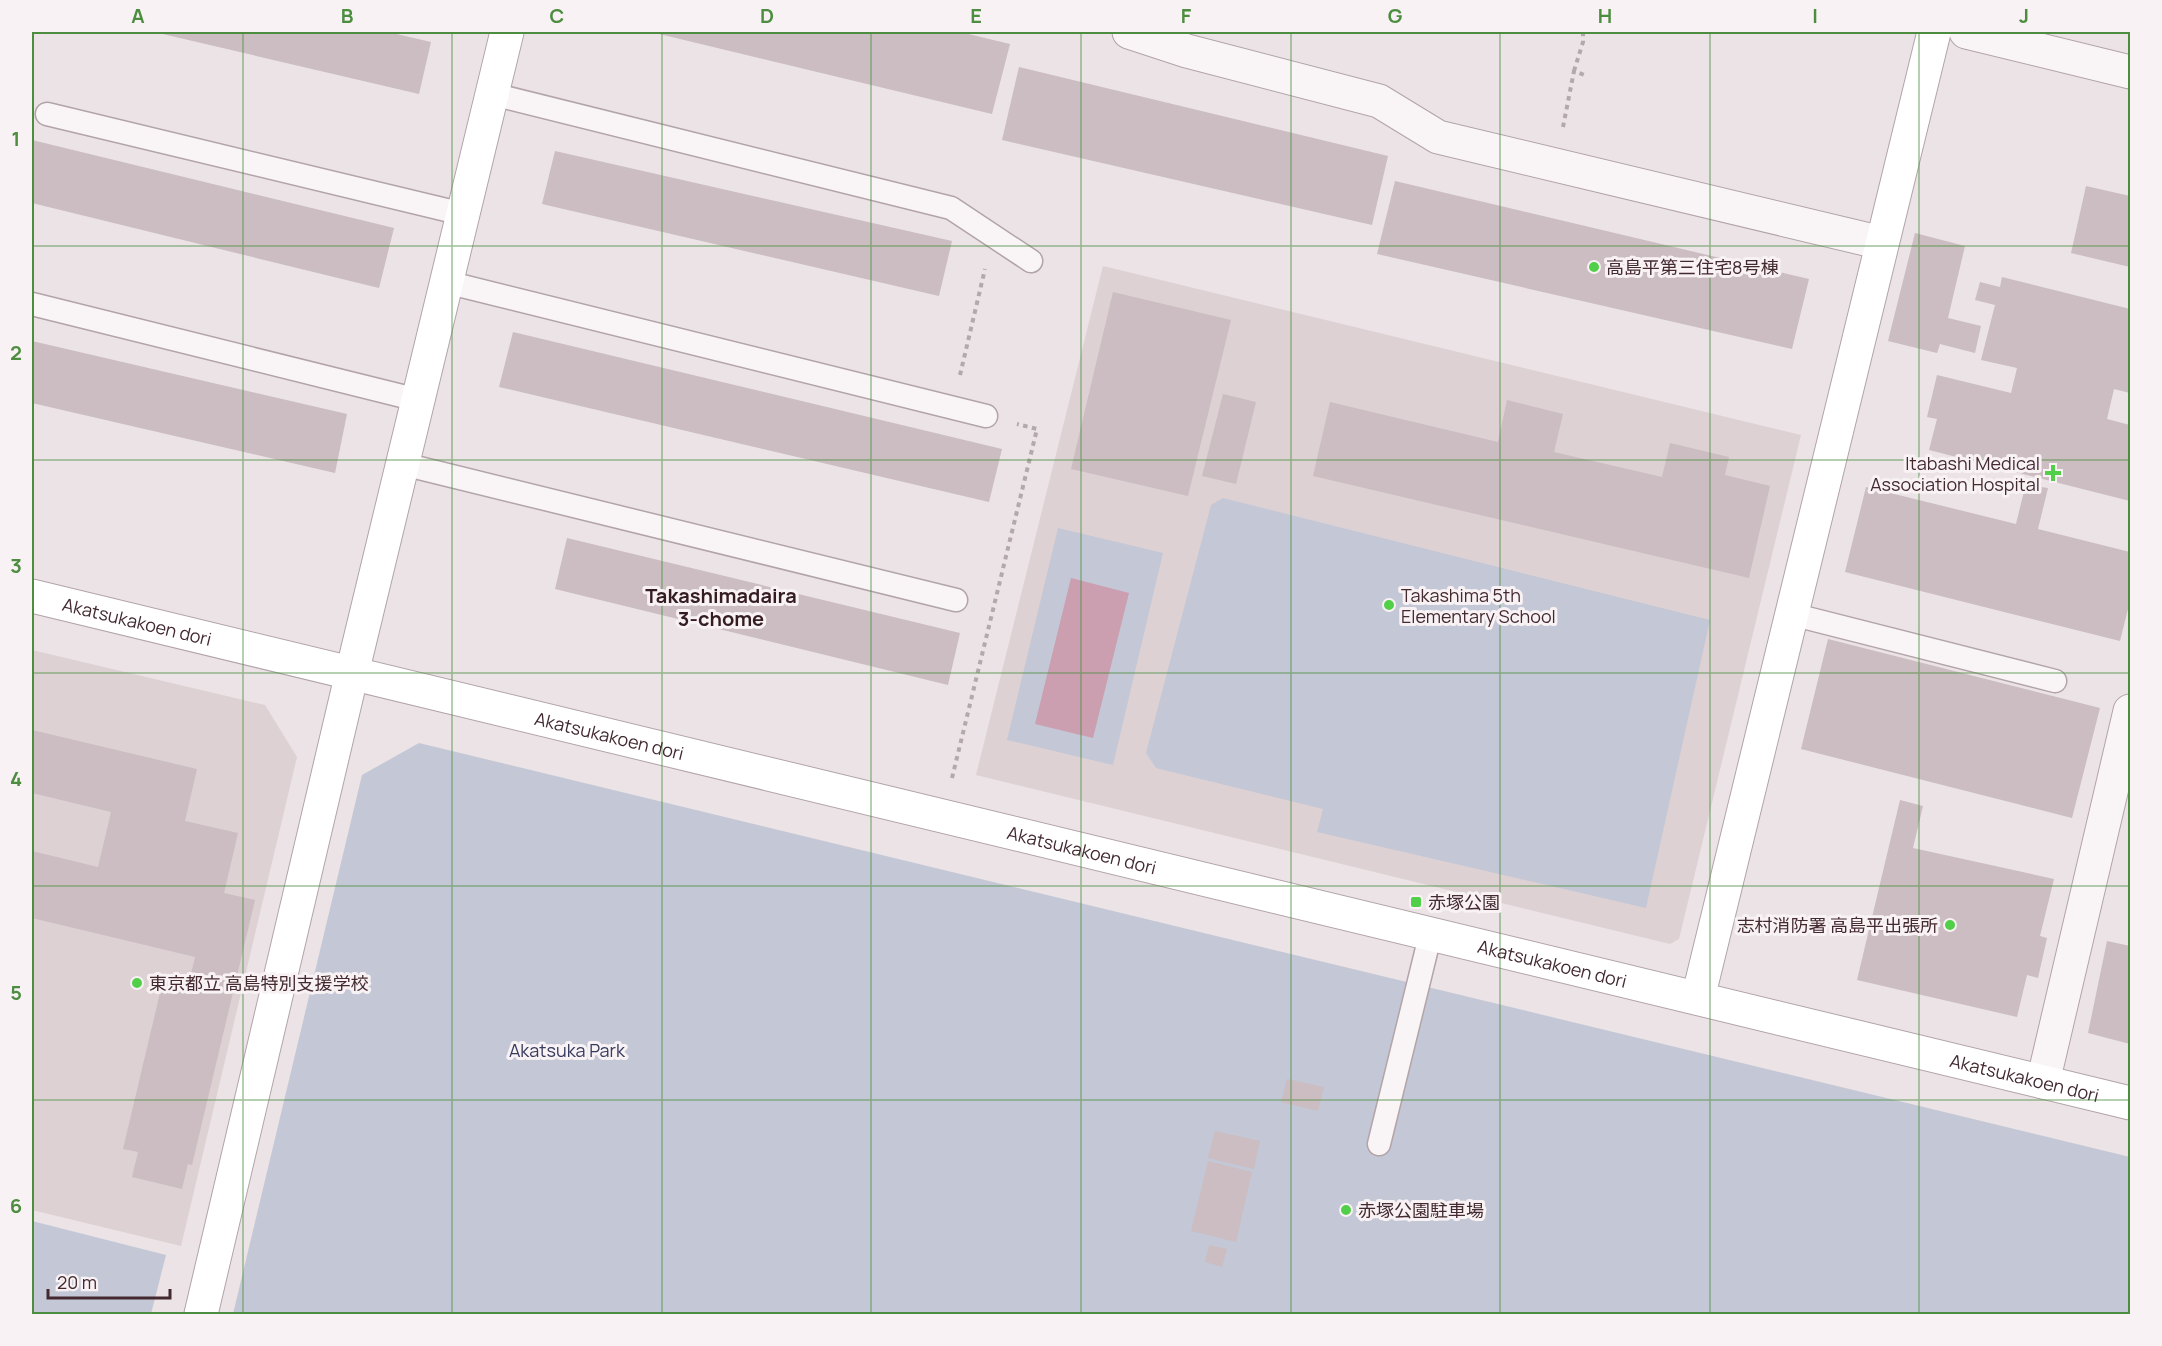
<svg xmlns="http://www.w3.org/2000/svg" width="2162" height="1346" viewBox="0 0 2162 1346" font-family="Manrope,'Noto Sans JP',sans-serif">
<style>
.built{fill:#ddd1d4}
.green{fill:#c4c7d5}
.water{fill:#cb9eb0}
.building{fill:#cbbdc1}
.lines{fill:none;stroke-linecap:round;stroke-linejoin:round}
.lane-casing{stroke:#b2a4a8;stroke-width:25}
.street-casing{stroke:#b2a4a8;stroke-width:35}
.secondary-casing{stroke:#b2a4a8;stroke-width:35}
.path{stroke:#b4a8ab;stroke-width:4;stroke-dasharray:4.5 4.5;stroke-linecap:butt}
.lane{stroke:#f9f5f6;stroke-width:22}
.street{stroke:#f9f5f6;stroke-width:33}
.secondary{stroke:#fff;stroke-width:33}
.grid{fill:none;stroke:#4c8d3f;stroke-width:1.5;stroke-opacity:0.55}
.poi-dot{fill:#52cf48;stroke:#f8f2f4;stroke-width:2}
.labels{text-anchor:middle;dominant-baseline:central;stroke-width:6;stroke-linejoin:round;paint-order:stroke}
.poi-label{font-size:18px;fill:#432a31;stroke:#f8f2f4;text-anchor:start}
.street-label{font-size:18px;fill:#432a31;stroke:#f8f2f4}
.park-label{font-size:18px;fill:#373c5f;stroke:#f8f2f4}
.neighbourhood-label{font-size:20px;font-weight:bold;fill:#341c23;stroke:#f8f2f4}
.neatline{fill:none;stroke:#4c8d3f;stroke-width:2}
.grid-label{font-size:20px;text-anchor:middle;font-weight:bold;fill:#4c8d3f}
</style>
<rect width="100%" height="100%" fill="#ebe3e5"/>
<path class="built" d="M1103 266 1801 435 1679 939 1670 944 976 775Z
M32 650 265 705 297 757 181 1246 32 1210Z"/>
<path class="green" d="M1223 498 1710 620 1646 908 1317 832 1323 809 1156 768 1146 753 1211 505Z
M1058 528 1163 553 1113 765 1007 740Z
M419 743 2130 1157V1314H233L362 775Z
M32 1221 166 1255 151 1314H32Z"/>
<path class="water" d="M1071 578 1129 593 1093 738 1035 724Z"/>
<path class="building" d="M154 32H388L431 42 419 94Z
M651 32H960L1010 44 992 114Z
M1019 67 1388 156 1372 225 1002 140Z
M32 140 394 228 379 288 32 203Z
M555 151 952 241 939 296 542 204Z
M1395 181 1809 279 1792 349 1377 254Z
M2086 186 2130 196V267L2071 253Z
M1915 233 1965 246 1948 318 1981 326 1975 353 1940 344 1937 353 1888 341Z
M2002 277 2130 309V393L2114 389 2107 419 2130 425V501L1929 450 1937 419 1927 417 1937 375 2011 393 2017 368 1981 360 1995 305 1975 300 1980 282 2000 287Z
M1113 292 1231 320 1188 496 1071 469Z
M513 332 1002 449 989 502 499 387Z
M32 341 347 414 335 473 32 403Z
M1223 394 1256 402 1236 484 1202 476Z
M1507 400 1563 414 1554 452 1662 477 1670 443 1729 457 1725 475 1770 486 1749 578 1313 476 1330 402 1498 442Z
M2027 479 2042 483 2041 487 2048 488 2038 529 2130 552V601L2120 641 1845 572 1866 487 2016 524Z
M567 538 960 633 948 685 555 589Z
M1828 639 2100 708 2072 818 1801 749Z
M32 730 197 769 185 821 238 833 224 893 255 900 192 1165 188 1164 182 1189 132 1177 138 1152 123 1149 164 976 189 982 195 957 32 918V851L98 867 111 812 32 793Z
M1900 800 1923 806 1913 848 2054 879 2040 936 2047 938 2038 978 2027 975 2017 1017 1857 980Z
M2107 941 2130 946V1044L2088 1033Z
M1287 1079 1324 1087 1318 1111 1281 1102Z
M1215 1131 1260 1141 1254 1169 1208 1158Z
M1208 1161 1252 1172 1236 1242 1191 1231Z
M1209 1245 1227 1249 1222 1267 1205 1262Z"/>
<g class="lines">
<defs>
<path id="lane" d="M492 94 951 208 1031 261
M47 114 463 214
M446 282 986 416
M32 304 418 400
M403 464 956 600
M1791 614 2055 681
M1379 1144 1430 936"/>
<path id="street" d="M1129 32 1187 51 1379 101 1438 137 1882 243
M1966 32 2130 72
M2043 1082 2130 711"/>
<g id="secondary">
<path id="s1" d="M32 596 2130 1103"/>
<path d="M1698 998 1934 32"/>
<path d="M201 1314 352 673 507 32"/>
</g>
</defs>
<use href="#lane" class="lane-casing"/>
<use href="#street" class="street-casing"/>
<use href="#secondary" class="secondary-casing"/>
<path class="path" d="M1574 71 1583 42V32
M1563 127 1574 71 1587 76
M960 375 985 269
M952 778 1037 429 1017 424"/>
<use href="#lane" class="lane"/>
<use href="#street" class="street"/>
<use href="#secondary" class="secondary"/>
</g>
<path class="grid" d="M243 32V1314M452 32V1314M662 32V1314M871 32V1314M1081 32V1314M1291 32V1314M1500 32V1314M1710 32V1314M1919 32V1314M32 246H2130M32 460H2130M32 673H2130M32 886H2130M32 1100H2130"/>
<g class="poi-dot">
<circle cx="1594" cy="267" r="6"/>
<path d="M2050 464h6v6h6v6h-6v6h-6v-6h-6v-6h6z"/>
<circle cx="1389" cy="605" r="6"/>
<rect x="1410" y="896" width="12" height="12" rx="3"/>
<circle cx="1950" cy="925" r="6"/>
<circle cx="137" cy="983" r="6"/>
<circle cx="1346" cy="1210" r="6"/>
</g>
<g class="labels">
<g class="poi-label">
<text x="1606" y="267">高島平第三住宅8号棟</text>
<text x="2040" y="463" text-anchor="end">Itabashi Medical<tspan x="2040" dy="21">Association Hospital</tspan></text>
<text x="1401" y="595">Takashima 5th<tspan x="1401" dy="21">Elementary School</tspan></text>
<text x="1428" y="902">赤塚公園</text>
<text x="1938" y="925" text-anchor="end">志村消防署 高島平出張所</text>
<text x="149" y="983">東京都立 高島特別支援学校</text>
<text x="1358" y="1210">赤塚公園駐車場</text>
</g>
<g class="street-label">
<text stroke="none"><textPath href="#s1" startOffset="108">Akatsukakoen dori</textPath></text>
<text stroke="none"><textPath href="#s1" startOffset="594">Akatsukakoen dori</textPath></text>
<text stroke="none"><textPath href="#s1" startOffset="1080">Akatsukakoen dori</textPath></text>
<text stroke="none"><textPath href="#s1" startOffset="1564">Akatsukakoen dori</textPath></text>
<text stroke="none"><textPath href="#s1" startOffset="2050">Akatsukakoen dori</textPath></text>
</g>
<g class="park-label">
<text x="567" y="1050">Akatsuka Park</text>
</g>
<g class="neighbourhood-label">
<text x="721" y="595">Takashimadaira<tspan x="721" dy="23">3-chome</tspan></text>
</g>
</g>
<rect width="2162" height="1346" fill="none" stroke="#f8f2f4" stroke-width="66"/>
<path d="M48 1289v9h122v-9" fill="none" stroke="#432a31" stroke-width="3"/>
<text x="57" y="1289" font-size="18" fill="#432a31" stroke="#f8f2f4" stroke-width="4.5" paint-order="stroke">20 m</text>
<rect x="33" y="33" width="2096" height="1280" class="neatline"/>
<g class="grid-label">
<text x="138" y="23">A</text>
<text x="347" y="23">B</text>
<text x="557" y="23">C</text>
<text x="767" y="23">D</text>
<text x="976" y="23">E</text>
<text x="1186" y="23">F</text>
<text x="1395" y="23">G</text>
<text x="1605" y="23">H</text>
<text x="1815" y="23">I</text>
<text x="2024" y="23">J</text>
<text x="16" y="146">1</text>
<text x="16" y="360">2</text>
<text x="16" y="573">3</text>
<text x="16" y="786">4</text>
<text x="16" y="1000">5</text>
<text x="16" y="1213">6</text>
</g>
</svg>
